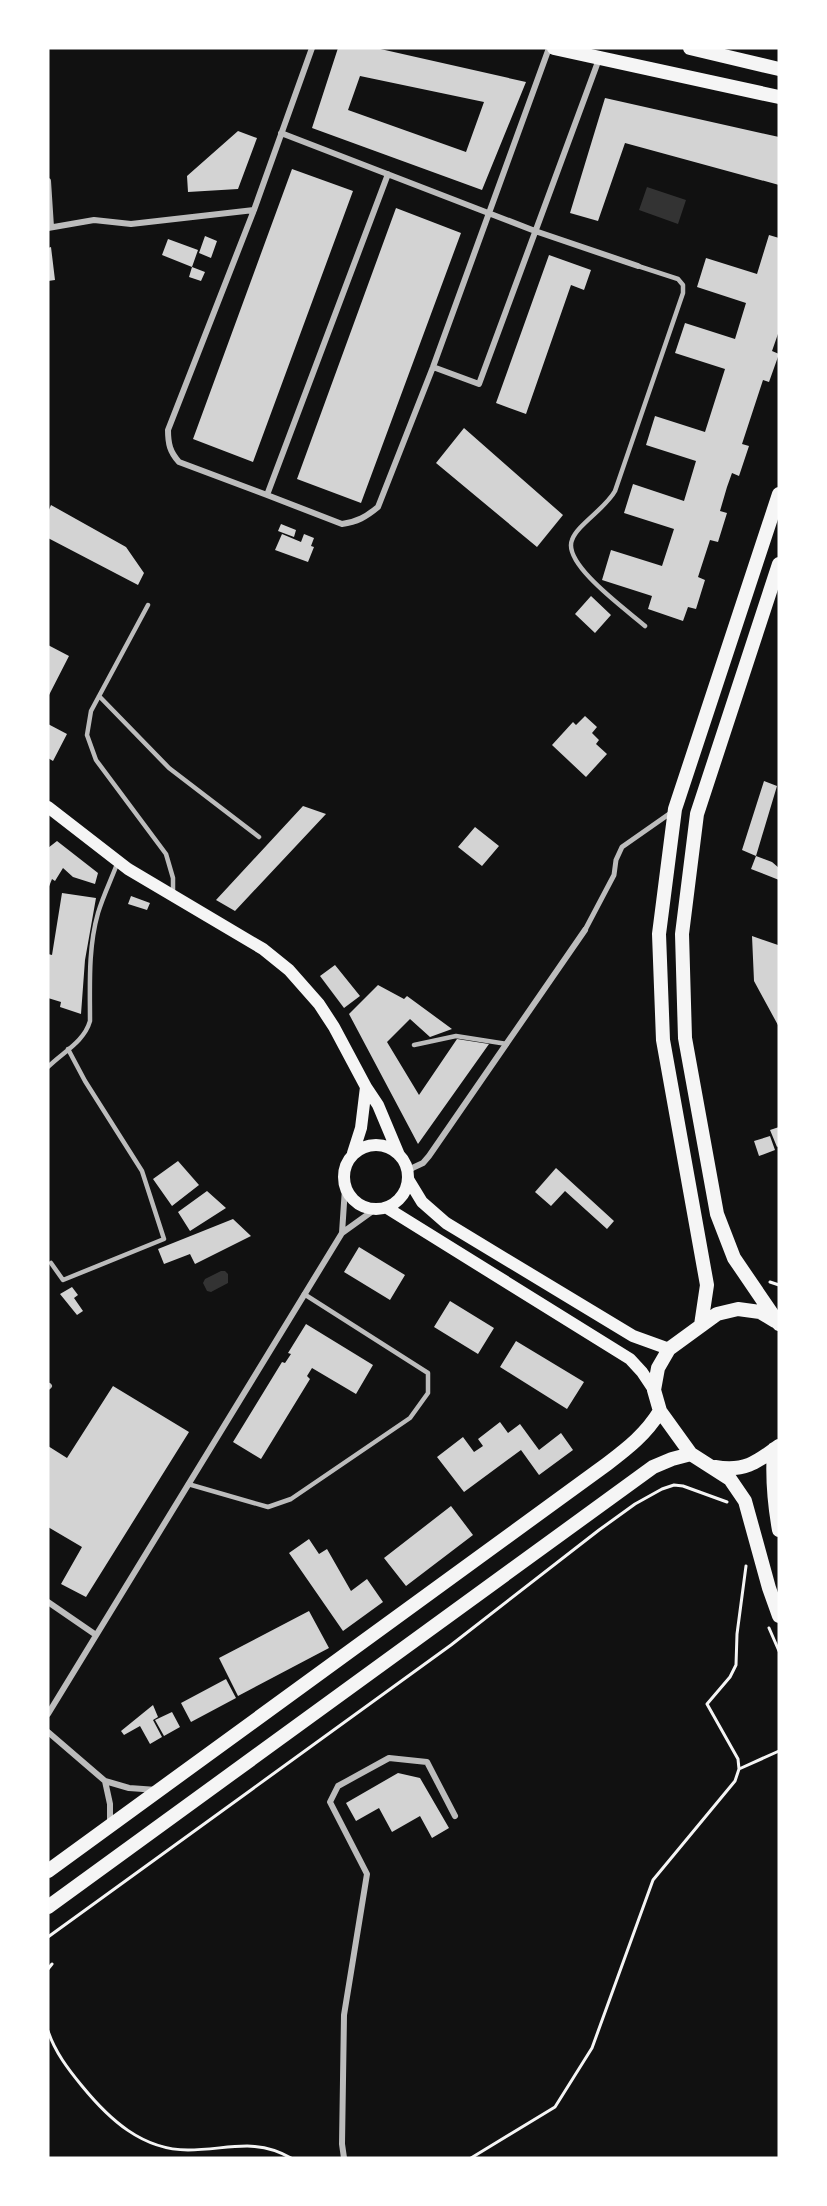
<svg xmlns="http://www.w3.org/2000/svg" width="827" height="2206" viewBox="0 0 827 2206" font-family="Overpass,sans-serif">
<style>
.water{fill:#333}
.building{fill:#d3d3d3;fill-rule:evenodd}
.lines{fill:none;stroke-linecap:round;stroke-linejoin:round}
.path{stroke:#f5f5f5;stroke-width:3}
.service{stroke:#bcbcbc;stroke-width:4.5}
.pedestrian{stroke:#bcbcbc;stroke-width:5}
.minor{stroke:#bcbcbc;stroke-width:6}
.secondary{stroke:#f5f5f5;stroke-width:12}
.primary{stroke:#f5f5f5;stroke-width:14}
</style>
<rect width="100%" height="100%" fill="#111"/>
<path class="water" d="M647 187 686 200 678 224 639 210Z
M221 1271H225L228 1274V1283L211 1292 207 1291 203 1283 205 1279Z"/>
<path class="building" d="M338 48H376L526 82 482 190 312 128ZM360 76 484 102 466 152 348 110Z
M605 98 779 137V185L625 143 598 221 570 213Z
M238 131 257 138 238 189 188 192 187 176Z
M292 169 353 191 253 462 193 439Z
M396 208 461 233 361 503 297 479Z
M769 235 779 238V331L772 351 779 354 769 382 763 380 742 444 749 446 739 476 732 473 727 487 720 511 727 513 718 542 710 540 698 577 705 580 696 609 688 607 683 621 648 609 652 596 602 580 611 550 662 566 674 529 624 513 633 484 684 501 696 461 646 445 655 416 705 432 725 369 675 353 685 323 735 339 746 303 697 287 706 258 757 274Z
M205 236 217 241 211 258 199 253Z
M168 239 198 250 192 267 162 255Z
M51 247 55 280 48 281V248Z
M549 255 591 270 584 290 571 285 526 414 496 403Z
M192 267 205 272 201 281 189 277Z
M464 428 563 515 537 547 436 463Z
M51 505 126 547 144 573 138 585 48 538V512Z
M281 524 296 530 294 537 278 531Z
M282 534 301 542 304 534 314 538 311 546 314 547 308 562 275 550Z
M591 596 611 615 595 633 575 614Z
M48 645 69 656 48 697Z
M585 716 597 727 592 733 599 740 596 744 607 754 586 777 552 745 573 722 576 725Z
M48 724 67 734 53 761 48 758Z
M764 781 777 786 756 856 742 850Z
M303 806 326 814 235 911 216 900Z
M475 827 499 846 482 866 458 847Z
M57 841 98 873 95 884 73 877 63 868 55 881 52 879 48 889V848Z
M756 856 772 862 779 868V880L751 869Z
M62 893 96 898 85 960 81 1014 60 1007 61 1002 48 998V954L52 955Z
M131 896 150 903 147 910 128 904Z
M752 936 778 945 779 1027 754 981Z
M335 965 360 996 344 1008 320 976Z
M378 985 404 999 407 996 452 1029 430 1037 410 1019 387 1042 419 1095 457 1039 489 1044 418 1144 349 1014Z
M779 1127V1146L777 1147 770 1130Z
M770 1136 775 1150 759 1156 754 1141Z
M178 1161 199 1185 172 1206 153 1179Z
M556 1168 614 1221 607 1229 565 1191 551 1206 535 1192Z
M207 1191 226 1208 190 1231 178 1212Z
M233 1219 251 1236 195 1264 190 1254 164 1264 158 1249Z
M359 1247 405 1275 390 1300 344 1272Z
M72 1287 78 1295 74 1298 83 1311 77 1315 60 1294Z
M450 1301 494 1328 478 1354 434 1327Z
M306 1324 373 1365 356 1394 312 1368 307 1376 310 1379 261 1459 233 1442 282 1362 285 1363 291 1354 288 1353Z
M516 1341 584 1382 567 1409 500 1367Z
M113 1386 189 1432 86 1597 61 1584 82 1547 48 1527V1446L67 1458Z
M500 1422 508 1433 520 1424 539 1450 561 1433 573 1450 539 1475 521 1450 464 1492 437 1457 463 1437 474 1452 483 1446 478 1439Z
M451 1506 473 1535 406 1586 384 1558Z
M309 1539 319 1554 327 1549 351 1591 367 1579 383 1602 343 1631 289 1553Z
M309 1611 329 1648 238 1696 219 1658Z
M226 1679 236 1698 191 1722 181 1703Z
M153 1705 158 1717 153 1720 162 1737 150 1744 140 1726 124 1735 121 1731Z
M172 1712 180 1727 164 1736 155 1720Z
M398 1773 420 1778 449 1828 432 1838 420 1816 392 1832 379 1808 356 1821 346 1803Z"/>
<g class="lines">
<path class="path" d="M770 1282 779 1285
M769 1628 779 1651
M739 1769 779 1751
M48 1937 451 1645 599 1530 635 1504 662 1489 674 1485 683 1486 727 1502
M48 1969 52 1964
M48 2031C55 2052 68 2069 82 2086 109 2119 142 2150 188 2150 227 2150 255 2137 291 2158
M471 2158 555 2107 592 2048 653 1880 735 1781 739 1769 738 1759 707 1704 730 1677 736 1665 737 1634 746 1566"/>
<path class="service" d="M638 266 678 279 683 285V293L615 491C605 509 577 525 572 540 562 564 628 611 645 626
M148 605 91 711 87 735 96 760 166 854 173 878V892
M99 696 169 768 259 837
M414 1045 456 1036 507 1044
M48 1067C63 1052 84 1042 90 1021 90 985 88 948 98 913 103 896 111 880 117 864
M51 1263 63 1280 164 1239 142 1171 85 1081 68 1049
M188 1484 268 1507 291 1499 410 1418 428 1393V1373L304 1294"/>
<path class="pedestrian" d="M585 930 614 875 616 860 622 847 672 812"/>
<path class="minor" d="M312 48 254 210 168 430C168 444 170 452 179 462L267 495 388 174
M281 133 535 231 638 266
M48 181 51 227
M48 228 94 220 131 224 254 210
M433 367 479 384 599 59
M267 495 342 524C357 522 366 517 378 507L433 367 549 48
M408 1170 423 1163 429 1156 585 930
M342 1233 345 1188
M48 1387 49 1386
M48 1602 96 1635
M48 1714 342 1233 374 1210
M48 1732 105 1781 129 1788 157 1790
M105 1781 110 1804V1825
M344 2158 342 2144 344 2015 367 1874 330 1802 338 1786 389 1758 427 1762 455 1816"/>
<path class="secondary" d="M48 807 128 869 263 949 289 970 319 1004 334 1027 366 1087 378 1105 399 1155
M344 1177a32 32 0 1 1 64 0a32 32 0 1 1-64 0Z
M353 1153 361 1128 366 1087
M408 1179 422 1202 446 1223 633 1336 669 1349
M387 1208 630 1359 642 1372 654 1390"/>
<path class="primary" d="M554 48 779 97
M690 48 779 69
M779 564 697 814 682 934 685 1038 717 1214 734 1258 779 1324
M775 1321 760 1312 738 1309 717 1314 669 1349 658 1368 654 1390 660 1411 691 1454 730 1479 745 1501 769 1588 779 1616
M701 1325 707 1285 663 1040 659 934 675 809 779 494
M774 1449C772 1477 774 1502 779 1530
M715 1467C744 1472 756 1463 779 1446
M48 1871 607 1464C628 1448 646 1434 660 1411
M48 1907 653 1467 672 1459 691 1454"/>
</g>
<rect width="827" height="2206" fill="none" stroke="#ffffff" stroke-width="99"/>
</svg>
